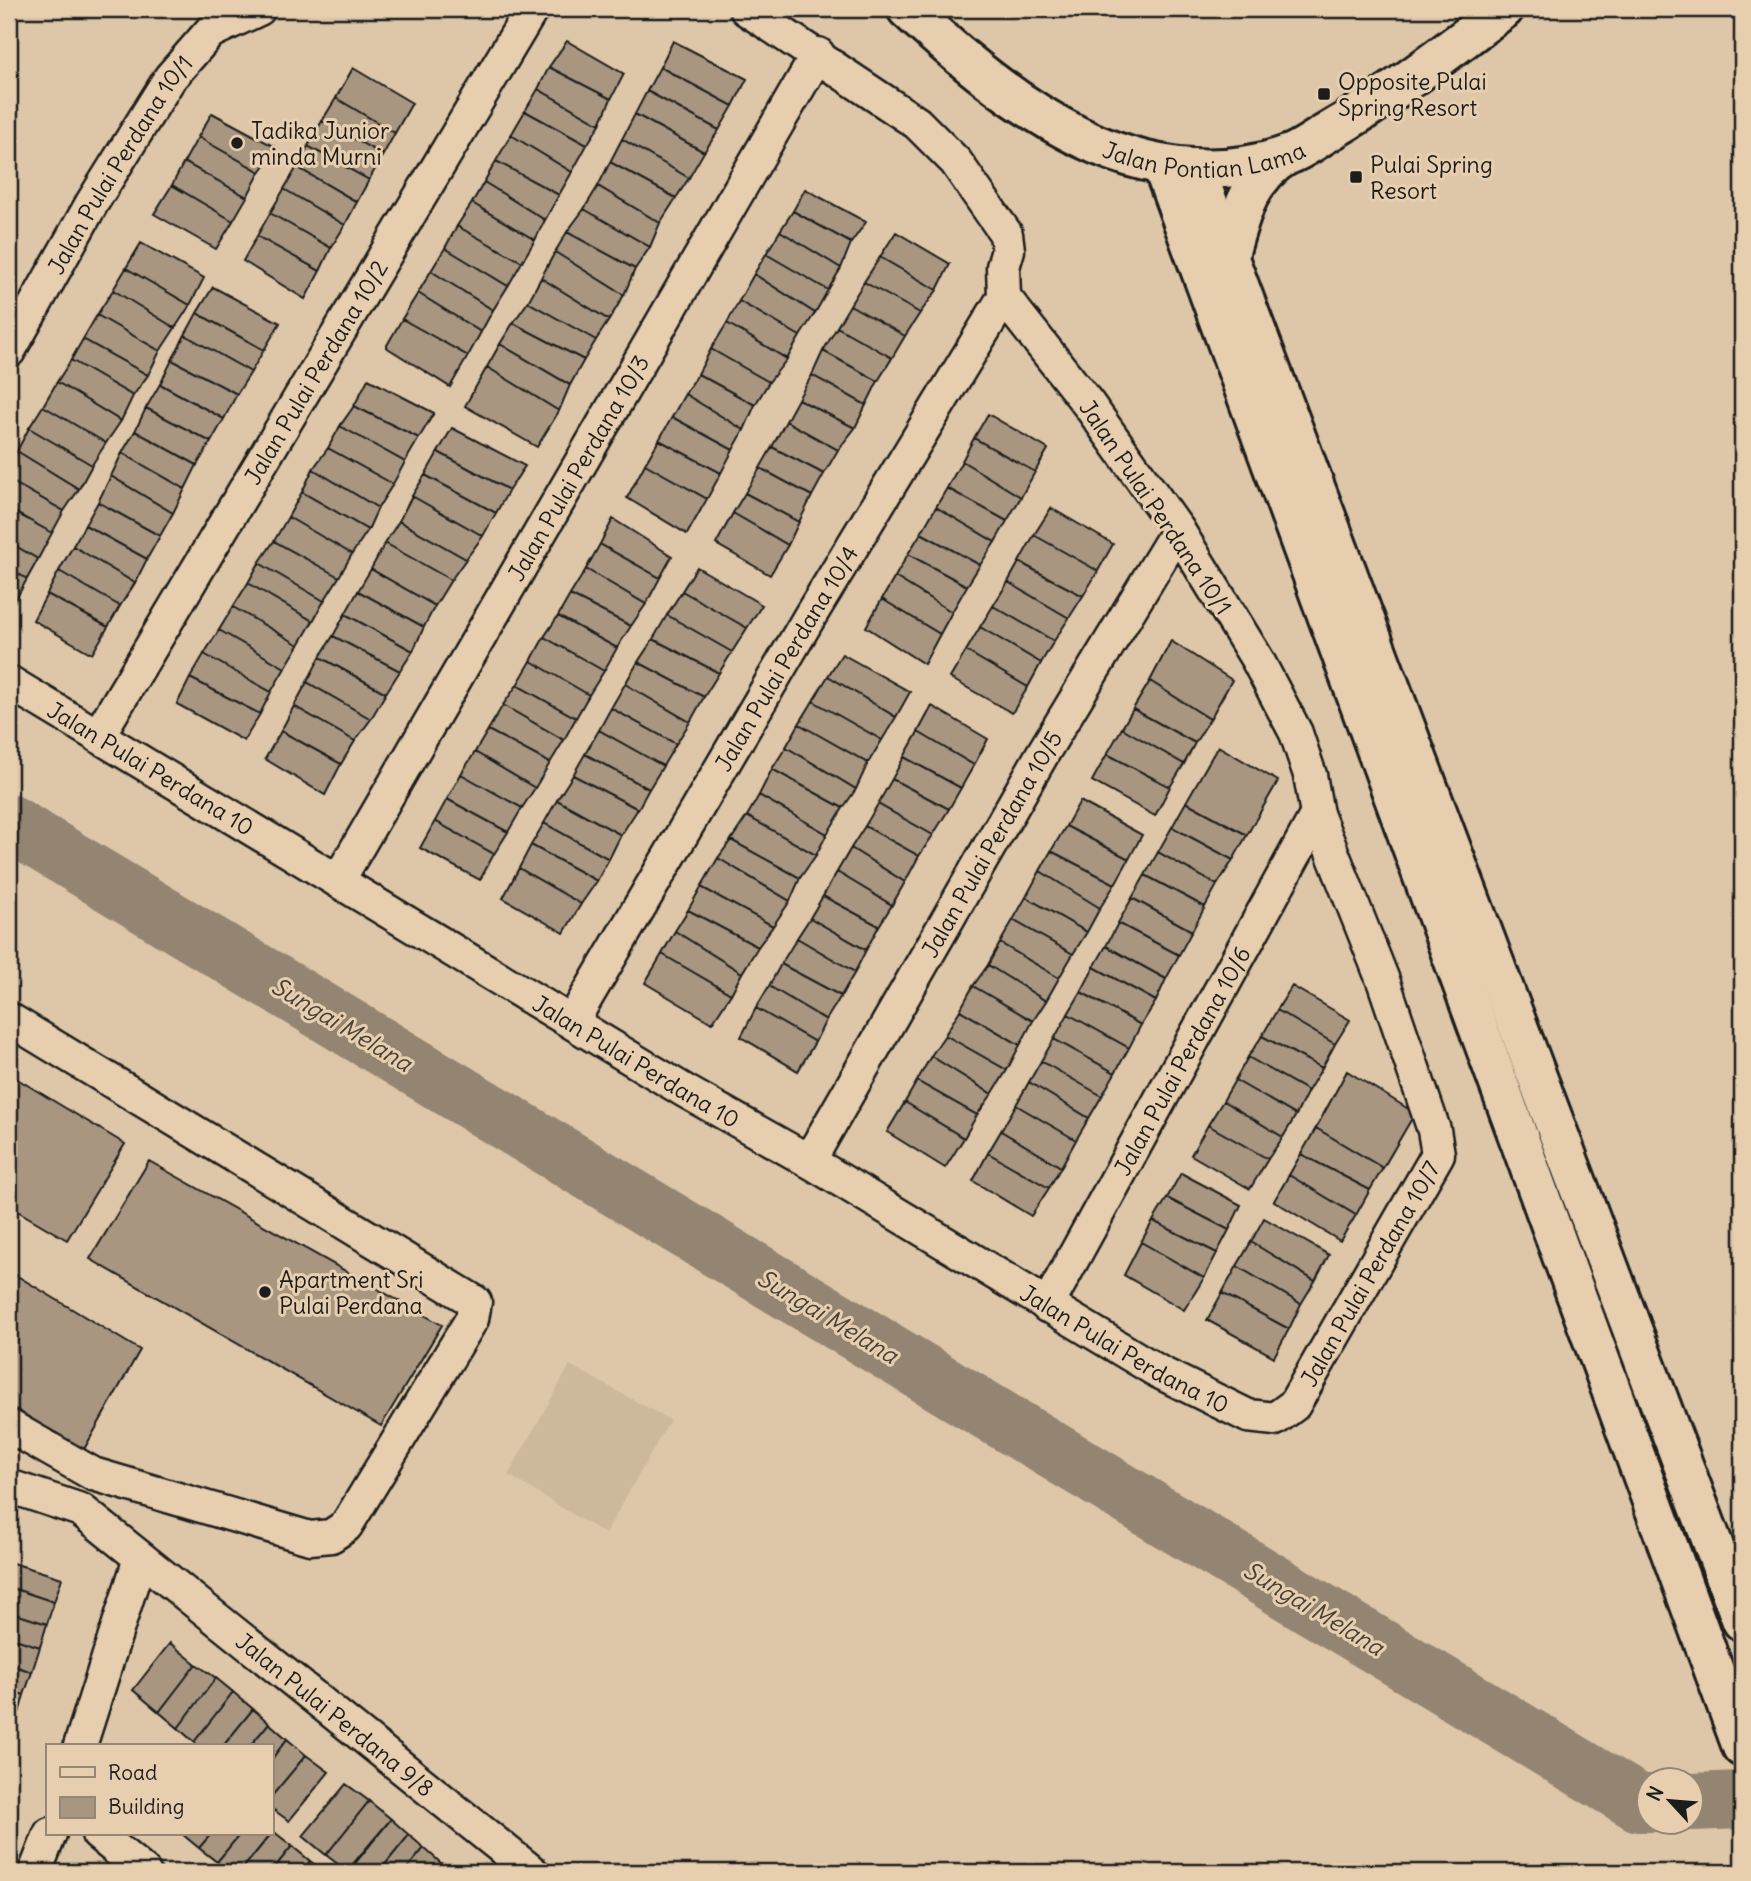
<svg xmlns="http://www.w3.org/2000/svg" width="1751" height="1881" viewBox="0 0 1751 1881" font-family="Delius,sans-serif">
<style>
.built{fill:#ceb89c}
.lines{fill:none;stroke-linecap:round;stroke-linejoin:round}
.river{stroke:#938572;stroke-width:58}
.building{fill:#a89681;stroke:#1c1c1c;stroke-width:2}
.street-casing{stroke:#1c1c1c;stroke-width:37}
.secondary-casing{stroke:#1c1c1c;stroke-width:44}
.street{stroke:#e6ceae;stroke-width:32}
.secondary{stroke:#e6ceae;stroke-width:38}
.poi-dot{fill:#1c1c1c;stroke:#e6ceae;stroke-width:2.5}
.labels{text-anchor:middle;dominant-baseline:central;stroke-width:6;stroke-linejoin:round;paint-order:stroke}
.poi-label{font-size:23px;fill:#1c1c1c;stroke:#e6ceae;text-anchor:start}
.street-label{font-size:23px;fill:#1c1c1c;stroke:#e6ceae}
.water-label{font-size:24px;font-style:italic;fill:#46413a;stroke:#e6ceae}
</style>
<rect width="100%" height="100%" fill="#dec7a8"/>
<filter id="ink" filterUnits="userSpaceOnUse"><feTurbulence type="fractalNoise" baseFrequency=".0143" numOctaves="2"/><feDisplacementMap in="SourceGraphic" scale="14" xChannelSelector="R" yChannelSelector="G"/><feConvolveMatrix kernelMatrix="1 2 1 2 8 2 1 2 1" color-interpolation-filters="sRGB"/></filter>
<g filter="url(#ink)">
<path class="built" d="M570 1365 670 1420 605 1534 508 1475Z"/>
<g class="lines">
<path class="river" d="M9 823 1639 1803H1650
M1692 1802 1742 1800"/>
</g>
<path class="building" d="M567 41 624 74 611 99 549 67Z
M673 41 747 79 733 106 660 67Z
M549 67 611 99 600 124 538 89Z
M660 67 733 106 719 130 647 91Z
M353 68 412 103 395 133 336 98Z
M538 89 600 124 587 145 525 111Z
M647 91 719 130 704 152 635 114Z
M336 98 395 133 383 155 322 121Z
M525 111 587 145 572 172 511 135Z
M212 113 277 148 260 172 198 137Z
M635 114 704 152 689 178 622 139Z
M322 121 383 155 369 180 308 146Z
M511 135 572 172 559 195 496 161Z
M198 137 260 172 247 197 184 162Z
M622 139 689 178 676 198 610 162Z
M308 146 369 180 357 202 297 167Z
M496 161 559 195 545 220 484 182Z
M184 162 247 197 233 221 172 185Z
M610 162 676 198 660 223 598 186Z
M297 167 357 202 345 225 284 189Z
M484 182 545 220 535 240 472 203Z
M172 185 233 221 216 249 154 214Z
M598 186 660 223 650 247 584 209Z
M284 189 345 225 331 248 270 213Z
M805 189 866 222 851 243 793 211Z
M472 203 535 240 522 262 457 226Z
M584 209 650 247 635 269 567 232Z
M793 211 851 243 841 268 780 231Z
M270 213 331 248 320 271 257 236Z
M457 226 522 262 508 286 445 248Z
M780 231 841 268 828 290 766 254Z
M567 232 635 269 624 295 555 252Z
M896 232 950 264 937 290 880 257Z
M257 236 320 271 305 299 243 261Z
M141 243 204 278 190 305 126 268Z
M445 248 508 286 493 310 431 271Z
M555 252 624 295 609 320 541 278Z
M766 254 828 290 815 313 754 274Z
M880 257 937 290 920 313 864 282Z
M126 268 190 305 175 328 113 290Z
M431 271 493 310 481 332 418 293Z
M754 274 815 313 800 336 739 301Z
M541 278 609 320 596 340 528 302Z
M864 282 920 313 905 336 850 305Z
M213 287 280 323 264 350 197 313Z
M113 290 175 328 160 351 97 315Z
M418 293 481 332 468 356 402 319Z
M739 301 800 336 787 359 727 323Z
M528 302 596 340 584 360 513 323Z
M850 305 905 336 892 358 837 327Z
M197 313 264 350 251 372 185 335Z
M97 315 160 351 148 375 83 339Z
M402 319 468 356 450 387 386 347Z
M513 323 584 360 570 385 500 344Z
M727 323 787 359 769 382 711 349Z
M837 327 892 358 878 381 823 351Z
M185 335 251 372 237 394 172 360Z
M83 339 148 375 133 396 71 360Z
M500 344 570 385 559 411 487 367Z
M711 349 769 382 755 405 698 374Z
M823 351 878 381 866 405 812 375Z
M71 360 133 396 121 421 57 382Z
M172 360 237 394 224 419 160 384Z
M487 367 559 411 537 447 465 406Z
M698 374 755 405 744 430 685 394Z
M812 375 866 405 855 428 798 399Z
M368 379 434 413 419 438 354 406Z
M57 382 121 421 106 443 43 406Z
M160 384 224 419 211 442 146 408Z
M685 394 744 430 733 450 672 417Z
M798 399 855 428 838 450 786 421Z
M43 406 106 443 92 465 29 428Z
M354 406 419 438 405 462 340 426Z
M146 408 211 442 197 465 135 431Z
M988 414 1048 449 1035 472 974 438Z
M672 417 733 450 721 473 659 440Z
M786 421 838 450 824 474 772 447Z
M340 426 405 462 393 484 328 448Z
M29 428 92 465 79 489 17 451Z
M452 428 525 466 509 490 438 452Z
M135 431 197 465 185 489 122 453Z
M974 438 1035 472 1021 497 962 461Z
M659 440 721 473 707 499 645 464Z
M772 447 824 474 812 496 760 468Z
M328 448 393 484 378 508 313 469Z
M17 451 79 489 64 511 9 480V465Z
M438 452 509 490 496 513 425 475Z
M122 453 185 489 173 513 111 476Z
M962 461 1021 497 1007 521 947 488Z
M645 464 707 499 687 534 627 498Z
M760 468 812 496 799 522 745 493Z
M313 469 378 508 368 530 302 492Z
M425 475 496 513 483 536 412 496Z
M111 476 173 513 160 536 98 502Z
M9 480 64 511 52 533 9 509Z
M947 488 1007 521 995 542 936 507Z
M302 492 368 530 352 554 288 517Z
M745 493 799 522 788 545 733 513Z
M412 496 483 536 466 559 399 521Z
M98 502 160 536 147 559 85 525Z
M936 507 995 542 980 565 921 533Z
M1051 508 1113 544 1098 571 1034 535Z
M9 509 52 533 38 559 9 542Z
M733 513 788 545 770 575 716 544Z
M288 517 352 554 339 577 274 541Z
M613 519 672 556 660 578 600 544Z
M399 521 466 559 451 580 385 543Z
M85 525 147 559 135 583 73 546Z
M921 533 980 565 967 586 908 554Z
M1034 535 1098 571 1083 596 1019 562Z
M274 541 339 577 324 601 259 563Z
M9 542 38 559 27 579 9 568Z
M385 543 451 580 435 606 371 569Z
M600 544 660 578 646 604 586 569Z
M73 546 135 583 120 606 59 571Z
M908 554 967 586 952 612 895 577Z
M1019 562 1083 596 1069 618 1008 582Z
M259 563 324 601 313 621 248 583Z
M697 567 762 605 747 628 682 591Z
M9 568 27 579 12 606 9 604Z
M371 569 435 606 424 627 358 591Z
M586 569 646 604 631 626 570 595Z
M59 571 120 606 108 627 47 594Z
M895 577 952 612 940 634 882 599Z
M1008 582 1069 618 1054 641 993 606Z
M248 583 313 621 299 645 233 607Z
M358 591 424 627 413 651 345 614Z
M682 591 747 628 732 652 667 615Z
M47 594 108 627 92 654 33 620Z
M570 595 631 626 617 648 558 616Z
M882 599 940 634 924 664 866 627Z
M993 606 1054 641 1041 663 980 627Z
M233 607 299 645 285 668 219 630Z
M345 614 413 651 400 671 333 636Z
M667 615 732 652 719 673 653 639Z
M558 616 617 648 604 671 544 637Z
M980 627 1041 663 1028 687 966 651Z
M219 630 285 668 271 692 204 654Z
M333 636 400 671 386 693 320 657Z
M544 637 604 671 589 695 531 661Z
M653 639 719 673 704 697 638 662Z
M1171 641 1232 680 1210 719 1150 681Z
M966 651 1028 687 1012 713 950 678Z
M204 654 271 692 260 714 190 678Z
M842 654 910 692 896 717 828 676Z
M320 657 386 693 371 719 307 682Z
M531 661 589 695 576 718 517 685Z
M638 662 704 697 690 722 625 684Z
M828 676 896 717 882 740 813 701Z
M190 678 260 714 244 741 177 704Z
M1150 681 1210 719 1195 743 1133 709Z
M307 682 371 719 355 741 294 706Z
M625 684 690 722 676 744 611 708Z
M517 685 576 718 564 740 503 705Z
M813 701 882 740 868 763 799 724Z
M503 705 564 740 550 763 488 730Z
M294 706 355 741 341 764 281 731Z
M932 706 988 739 974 765 918 732Z
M611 708 676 744 663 766 599 730Z
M1133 709 1195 743 1184 764 1122 728Z
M799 724 868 763 856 789 786 747Z
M1122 728 1184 764 1170 787 1107 754Z
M488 730 550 763 535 788 475 752Z
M599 730 663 766 649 789 585 754Z
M281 731 341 764 325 795 265 759Z
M918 732 974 765 961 788 904 757Z
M1218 746 1278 781 1247 835 1186 802Z
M786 747 856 789 843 808 772 769Z
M475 752 535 788 522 808 461 774Z
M585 754 649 789 638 809 573 775Z
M1107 754 1170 787 1155 816 1092 781Z
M904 757 961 788 949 809 892 779Z
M772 769 843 808 827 834 759 795Z
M461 774 522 808 508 832 447 799Z
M573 775 638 809 621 835 557 800Z
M892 779 949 809 933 835 878 804Z
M759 795 827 834 816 855 747 816Z
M447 799 508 832 494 854 435 821Z
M557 800 621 835 609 859 544 823Z
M1080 801 1142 835 1129 859 1066 826Z
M1186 802 1247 835 1233 860 1172 827Z
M878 804 933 835 919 856 865 826Z
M747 816 816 855 800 878 731 840Z
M435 821 494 854 480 880 420 848Z
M544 823 609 859 597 881 531 845Z
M865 826 919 856 905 882 851 848Z
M1066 826 1129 859 1115 884 1051 851Z
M1172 827 1233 860 1217 885 1158 852Z
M731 840 800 878 790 901 718 858Z
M531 845 597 881 581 904 519 868Z
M851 848 905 882 892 905 837 872Z
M1051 851 1115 884 1100 908 1040 871Z
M1158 852 1217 885 1205 907 1145 875Z
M718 858 790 901 773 926 701 887Z
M519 868 581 904 564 933 503 898Z
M1040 871 1100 908 1087 932 1026 897Z
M837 872 892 905 879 926 823 896Z
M1145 875 1205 907 1192 931 1132 898Z
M701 887 773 926 758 947 688 910Z
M823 896 879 926 866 950 810 918Z
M1026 897 1087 932 1073 954 1013 920Z
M1132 898 1192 931 1179 955 1118 923Z
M688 910 758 947 742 973 675 931Z
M810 918 866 950 855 972 797 938Z
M1013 920 1073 954 1059 978 1000 943Z
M1118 923 1179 955 1166 979 1106 946Z
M675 931 742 973 731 994 662 954Z
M797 938 855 972 841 996 781 964Z
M1000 943 1059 978 1046 1001 988 965Z
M1106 946 1166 979 1156 1001 1094 967Z
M662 954 731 994 712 1023 645 983Z
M781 964 841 996 826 1020 769 986Z
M988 965 1046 1001 1033 1021 973 986Z
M1094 967 1156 1001 1141 1025 1081 992Z
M769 986 826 1020 815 1042 756 1008Z
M973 986 1033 1021 1020 1045 960 1010Z
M1292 986 1350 1020 1335 1044 1277 1010Z
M1081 992 1141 1025 1129 1048 1068 1014Z
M756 1008 815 1042 798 1071 741 1037Z
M960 1010 1020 1045 1007 1070 945 1035Z
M1277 1010 1335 1044 1322 1068 1262 1036Z
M1068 1014 1129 1048 1115 1073 1054 1039Z
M945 1035 1007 1070 992 1094 931 1056Z
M1262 1036 1322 1068 1308 1091 1248 1057Z
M1054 1039 1115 1073 1102 1096 1041 1061Z
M931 1056 992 1094 977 1115 917 1081Z
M1248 1057 1308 1091 1296 1115 1235 1080Z
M1041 1061 1102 1096 1089 1118 1029 1082Z
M1347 1071 1415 1113 1383 1168 1316 1128Z
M9 1074 125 1144 67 1240 9 1206Z
M1235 1080 1296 1115 1283 1137 1223 1101Z
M917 1081 977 1115 964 1138 905 1102Z
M1029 1082 1089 1118 1076 1140 1016 1105Z
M1223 1101 1283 1137 1268 1159 1208 1125Z
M905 1102 964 1138 945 1168 887 1132Z
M1016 1105 1076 1140 1061 1167 1001 1131Z
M1208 1125 1268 1159 1250 1189 1191 1155Z
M1316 1128 1383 1168 1370 1190 1301 1154Z
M1001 1131 1061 1167 1049 1188 988 1153Z
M988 1153 1049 1188 1031 1216 973 1181Z
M1301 1154 1370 1190 1356 1215 1289 1175Z
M149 1161 442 1325 381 1426 90 1259Z
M1181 1173 1241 1205 1229 1230 1167 1198Z
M1289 1175 1356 1215 1340 1241 1274 1201Z
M1167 1198 1229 1230 1217 1253 1153 1221Z
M1264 1218 1329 1255 1315 1281 1251 1242Z
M1153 1221 1217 1253 1204 1278 1141 1242Z
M1141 1242 1204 1278 1184 1310 1124 1275Z
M1251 1242 1315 1281 1301 1304 1237 1266Z
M1237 1266 1301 1304 1289 1329 1222 1293Z
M9 1271 140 1350 83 1451 9 1405Z
M1222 1293 1289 1329 1274 1357 1207 1320Z
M9 1562 62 1578 54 1602 9 1587Z
M9 1587 54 1602 47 1624 9 1612Z
M9 1612 47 1624 40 1647 9 1637Z
M9 1637 40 1647 32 1672 9 1664Z
M170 1643 196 1664 159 1712 133 1690Z
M9 1664 32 1672 24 1695 9 1690Z
M196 1664 216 1678 178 1728 159 1712Z
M216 1678 233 1692 194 1742 178 1728Z
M9 1690 24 1695 18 1717 9 1714Z
M233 1692 253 1709 223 1746H199L194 1742Z
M253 1709 269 1723 250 1746H223Z
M9 1714 18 1717 11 1740 9 1739Z
M269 1723 287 1739 271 1760V1746H250Z
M287 1739 306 1755 271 1797V1760Z
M306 1755 329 1772 289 1821 271 1808V1797Z
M346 1784 369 1801 326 1855 303 1836Z
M369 1801 391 1819 347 1871 326 1855Z
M391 1819 409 1835 379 1872H348Z
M273 1831 292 1846 271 1872H240Z
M182 1834H211L199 1848Z
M211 1834H240L217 1862 199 1848Z
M240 1834H271L240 1872H229L217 1862Z
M409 1835 424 1848 404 1872H379Z
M292 1846 310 1861 301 1872H271Z
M424 1848 441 1863 433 1872H404Z
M310 1861 325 1872H301Z"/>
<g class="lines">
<defs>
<g id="street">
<path id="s1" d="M9 351 92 203 170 78 210 32 259 9"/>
<path id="s2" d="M9 682 685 1091 809 1161 1159 1372 1248 1416 1275 1419 1294 1405 1438 1154 1434 1130 1384 983 1317 814 1310 775 1296 733 1257 659 1178 530 1089 405 1004 297 1003 267 1008 250 1006 234 956 162 917 123 746 9"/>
<path id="s3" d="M98 736 532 9"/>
<path id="s4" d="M338 881 818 54"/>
<path d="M9 1019 475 1302 472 1319 346 1526 331 1536 310 1538 93 1474 9 1426"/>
<path id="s5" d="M572 1022 810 616 1004 297"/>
<path id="s6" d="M809 1161 1043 753 1178 530"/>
<path id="s7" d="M1047 1306 1317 814"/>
<path id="s8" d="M9 1486 81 1510 532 1872"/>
<path d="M80 1746 140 1558"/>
<path d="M98 1834 144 1872"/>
<path d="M35 1872 50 1834"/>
</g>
<g id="secondary">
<path id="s9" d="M907 9C1011 105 1138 206 1288 155 1302 150 1316 139 1330 131 1391 96 1447 51 1504 9"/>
<path d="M1162 165 1742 1747"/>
<path d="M1196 171 1742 1621"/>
<path d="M1229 255C1240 215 1249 177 1287 155"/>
</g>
</defs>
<use href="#street" class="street-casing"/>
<use href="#secondary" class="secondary-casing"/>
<use href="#street" class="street"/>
<use href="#secondary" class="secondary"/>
</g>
</g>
<g class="poi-dot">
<rect x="1317" y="87" width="14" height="14" rx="3.5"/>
<circle cx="237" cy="143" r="7"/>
<rect x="1349" y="170" width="14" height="14" rx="3.5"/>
<circle cx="265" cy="1292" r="7"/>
</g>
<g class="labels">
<g class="poi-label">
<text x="1338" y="81">Opposite Pulai<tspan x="1338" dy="26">Spring Resort</tspan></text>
<text x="251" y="130">Tadika Junior<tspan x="251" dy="26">minda Murni</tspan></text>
<text x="1370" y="164">Pulai Spring<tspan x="1370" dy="26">Resort</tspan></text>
<text x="279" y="1279">Apartment Sri<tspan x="279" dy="26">Pulai Perdana</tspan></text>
</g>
<g class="street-label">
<text stroke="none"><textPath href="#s9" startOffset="345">Jalan Pontian Lama</textPath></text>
<text stroke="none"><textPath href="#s1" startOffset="217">Jalan Pulai Perdana 10/1</textPath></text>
<text stroke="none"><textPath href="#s3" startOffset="424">Jalan Pulai Perdana 10/2</textPath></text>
<text stroke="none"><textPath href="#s4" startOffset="478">Jalan Pulai Perdana 10/3</textPath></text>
<text transform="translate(1156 507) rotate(56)">Jalan Pulai Perdana 10/1</text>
<text stroke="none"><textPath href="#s5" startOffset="422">Jalan Pulai Perdana 10/4</textPath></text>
<text stroke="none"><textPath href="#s2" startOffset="166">Jalan Pulai Perdana 10</textPath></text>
<text stroke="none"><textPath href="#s6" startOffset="366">Jalan Pulai Perdana 10/5</textPath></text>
<text stroke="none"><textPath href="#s7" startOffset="280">Jalan Pulai Perdana 10/6</textPath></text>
<text stroke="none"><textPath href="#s2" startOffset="733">Jalan Pulai Perdana 10</textPath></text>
<text stroke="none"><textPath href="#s2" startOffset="1643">Jalan Pulai Perdana 10/7</textPath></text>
<text stroke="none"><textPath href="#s2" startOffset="1300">Jalan Pulai Perdana 10</textPath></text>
<text stroke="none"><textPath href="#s8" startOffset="402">Jalan Pulai Perdana 9/8</textPath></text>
</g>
<g class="water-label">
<text transform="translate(342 1024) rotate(31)">Sungai Melana</text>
<text transform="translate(828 1316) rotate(31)">Sungai Melana</text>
<text transform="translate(1314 1608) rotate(31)">Sungai Melana</text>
</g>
</g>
<rect width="1751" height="1881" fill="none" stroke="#e6ceae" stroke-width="35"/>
<rect x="18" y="18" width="1716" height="1846" fill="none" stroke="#1c1c1c" stroke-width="2.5" filter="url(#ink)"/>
<rect x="46" y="1744" width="228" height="91" fill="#e6ceae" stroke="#958774" stroke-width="2"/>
<rect x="60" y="1767" width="35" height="10" fill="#e6ceae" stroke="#958774" stroke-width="2"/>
<text x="108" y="1780" font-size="21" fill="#1c1c1c">Road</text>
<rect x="60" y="1797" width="35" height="21" fill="#a89681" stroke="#958774" stroke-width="2"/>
<text x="108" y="1814" font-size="21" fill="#1c1c1c">Building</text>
<g transform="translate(1670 1801) rotate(296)"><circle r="33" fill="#e6ceae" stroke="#958774" stroke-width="2"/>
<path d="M0-5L12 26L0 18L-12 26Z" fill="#1c1c1c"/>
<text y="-10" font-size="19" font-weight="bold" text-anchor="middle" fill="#1c1c1c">N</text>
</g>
</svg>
